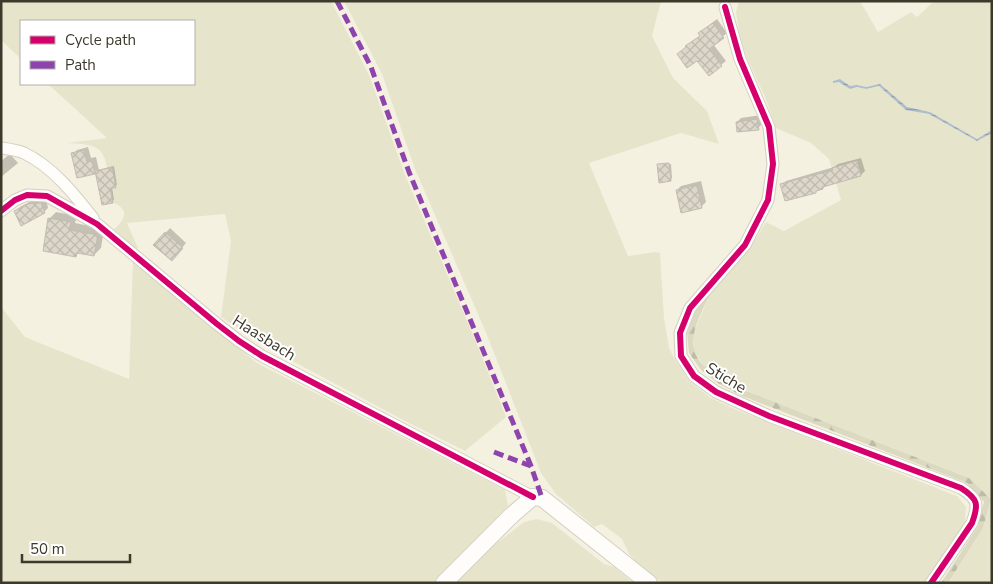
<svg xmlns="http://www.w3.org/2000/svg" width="993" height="584" viewBox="0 0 993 584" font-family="'Nunito Sans',sans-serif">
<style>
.grass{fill:#e6e5cc}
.forest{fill:url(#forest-firs)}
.water{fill:url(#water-rules)}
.shadow{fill:#0003}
.building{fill:url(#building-cross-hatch);stroke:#c3bcb1}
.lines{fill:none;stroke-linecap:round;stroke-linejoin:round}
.street-casing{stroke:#d3cfc2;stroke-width:13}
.secondary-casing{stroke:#d3cfc2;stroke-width:18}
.street{stroke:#fefdfa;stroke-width:11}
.secondary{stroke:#fefdfa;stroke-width:16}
.quiet{stroke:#8e44ad;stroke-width:5;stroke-dasharray:10 5;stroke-linecap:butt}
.cycleway-casing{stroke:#fff;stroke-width:9}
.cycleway{stroke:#d6006c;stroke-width:6}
.labels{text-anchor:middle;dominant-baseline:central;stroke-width:4;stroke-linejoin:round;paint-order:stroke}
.street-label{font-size:16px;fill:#3d3a2c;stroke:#fff}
</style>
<defs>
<pattern id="forest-firs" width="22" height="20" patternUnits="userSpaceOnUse" patternTransform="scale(1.25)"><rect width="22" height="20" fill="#dbdac1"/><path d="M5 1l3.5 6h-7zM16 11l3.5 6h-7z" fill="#bdbca6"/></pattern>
<pattern id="water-rules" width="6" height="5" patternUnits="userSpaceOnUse" patternTransform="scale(1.25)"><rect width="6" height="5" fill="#aebfcb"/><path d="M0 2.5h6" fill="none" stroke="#8f9ca5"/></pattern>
<pattern id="building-cross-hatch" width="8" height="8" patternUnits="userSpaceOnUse" patternTransform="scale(1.25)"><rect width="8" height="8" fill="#ddd7ca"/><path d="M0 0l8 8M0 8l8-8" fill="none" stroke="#bfb9ae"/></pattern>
</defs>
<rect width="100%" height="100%" fill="#f5f1e1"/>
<path class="grass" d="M1 1H331L369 75 405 175 476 342 506 417 465 451 405 421 266 347 221 317 231 241 225 214 127 223 138 248 136 249 114 229C125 220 130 209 113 203L111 188 116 187 113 168H107C103 142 89 145 67 143L107 138 48 84H194V21H21V59L1 40Z
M344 1H661L652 36 673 78 707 111 719 144 681 133 589 163 628 256 655 252 660 253 664 317 669 348 674 358 689 381 711 398 737 410 957 496 966 507 965 522 925 583H663L645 571 629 554 622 539 602 524 594 527 556 494 541 473 487 335 415 169 382 74Z
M739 1H860L878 32 911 12 917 17 934 1H992V130L977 139 930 112 907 107 880 84 866 87 857 85 850 86 840 79 833 81 839 82 850 88 857 87 866 89 879 86 906 109 929 114 977 141 992 133V583H948L983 528 991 499 969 478 744 390 722 380 705 367 694 352 693 334 710 294 749 250 766 222 784 231 841 200 829 159 811 143 776 128 765 97 747 58 739 33 736 12Z
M133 261 257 363 505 490 508 506 433 583H1V307L25 337 129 379Z
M537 519 552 523 604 564 614 567 633 583H456L487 551 524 522Z"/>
<path class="forest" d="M710 294C705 305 696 322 694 334 687 364 722 380 744 390L969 478 991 499 983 528 948 583H941L978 526 984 502 967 483 742 396 719 384 701 370 689 353 687 333 695 312Z"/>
<path class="water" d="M840 79 850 86 857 85 866 87 880 84 907 107 930 112 977 139 992 130V133L977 141 929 114 906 110 879 86 866 89 857 87 850 89 839 82 833 83V81Z"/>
<path class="shadow" d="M717 19 727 33 713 44 726 61 721 65 687 47 691 42 701 35 704 29Z
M761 115 762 124 758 128 737 122 741 118Z
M88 147 91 158 96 157 99 170 114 166 117 185 115 186 112 187 114 200 112 201 103 203 96 170 94 173 73 154 77 150Z
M10 154 18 163 1 177V161Z
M861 158 865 171 861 175 826 185 816 192 782 185 786 181 834 167 838 164Z
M671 164 672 178 670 180 659 166Z
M701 181 706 202 701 207 677 190 681 186Z
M46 199 48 208 44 212H16L20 207 33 200Z
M56 212 77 216 75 223 104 229 101 248 94 255 79 252 76 255 50 218Z
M170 228 186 243 176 255 155 245Z"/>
<path class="building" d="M713 23 724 38 709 49 722 66 709 76 697 61 687 68 677 54 686 47 685 46 700 36 698 33Z
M757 119 759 130 737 132 736 122Z
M84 150 87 162 92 161 95 174 77 178 71 153Z
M857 161 861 176 823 187V189L816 191V193L785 201 780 184 833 170 832 168Z
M669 163 671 181 659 183 657 164Z
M112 167 116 188H110L113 203 102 205 95 171Z
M697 185 702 208 681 213 676 190Z
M35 203H41L45 213 21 226 14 211 28 204Z
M48 218 71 222 69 230 98 235 94 256 77 253 76 257 43 251Z
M165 232 183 248 172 261 153 245Z"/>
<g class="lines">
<defs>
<path id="street" d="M725 7 740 59 769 127 773 164 768 200 745 245 690 308 680 333 681 356 694 376 716 392 769 416 961 488C978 499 979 504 972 523L931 583
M1 148C9 149 17 150 24 153 53 167 74 194 93 218
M1 211 15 200 27 195 47 196 97 224 217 324 239 341 262 356 533 497"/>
<path id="secondary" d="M444 583 512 515 533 497 542 498 649 583"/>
</defs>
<use href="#street" class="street-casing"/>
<use href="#secondary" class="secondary-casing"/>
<use href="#street" class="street"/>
<use href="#secondary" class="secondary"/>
<path class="quiet" d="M337 1 371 67 409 172 531 466 542 498
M494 452 531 466"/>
<defs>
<path id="cycleway" d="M725 7 740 59 769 127 773 164 768 200 745 245 690 308 680 333 681 356 694 376 716 392 769 416 961 488C978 499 979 504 972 523L931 583
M1 211 15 200 27 195 47 196 97 224 217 324 239 341 262 356 533 497"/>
</defs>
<use href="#cycleway" class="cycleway-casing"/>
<use href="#cycleway" class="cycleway"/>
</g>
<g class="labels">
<g class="street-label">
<text transform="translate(264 338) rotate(32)">Haasbach</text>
<text transform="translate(726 378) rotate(31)">Stiche</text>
</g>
</g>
<rect width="993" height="584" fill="none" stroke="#3d3a2c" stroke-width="5"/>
<rect x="20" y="20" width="175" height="65" fill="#ffffff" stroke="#b1b0ab"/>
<rect x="30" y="36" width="25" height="8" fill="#d6006c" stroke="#b1b0ab"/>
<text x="65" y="45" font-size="15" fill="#3d3a2c">Cycle path</text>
<rect x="30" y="61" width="25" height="8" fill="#8e44ad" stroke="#b1b0ab"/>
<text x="65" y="70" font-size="15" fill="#3d3a2c">Path</text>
<path d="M22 554v8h108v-8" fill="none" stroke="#3d3a2c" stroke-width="2.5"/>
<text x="30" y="554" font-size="15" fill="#3d3a2c" stroke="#ffffff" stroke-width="4" paint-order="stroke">50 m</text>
</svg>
